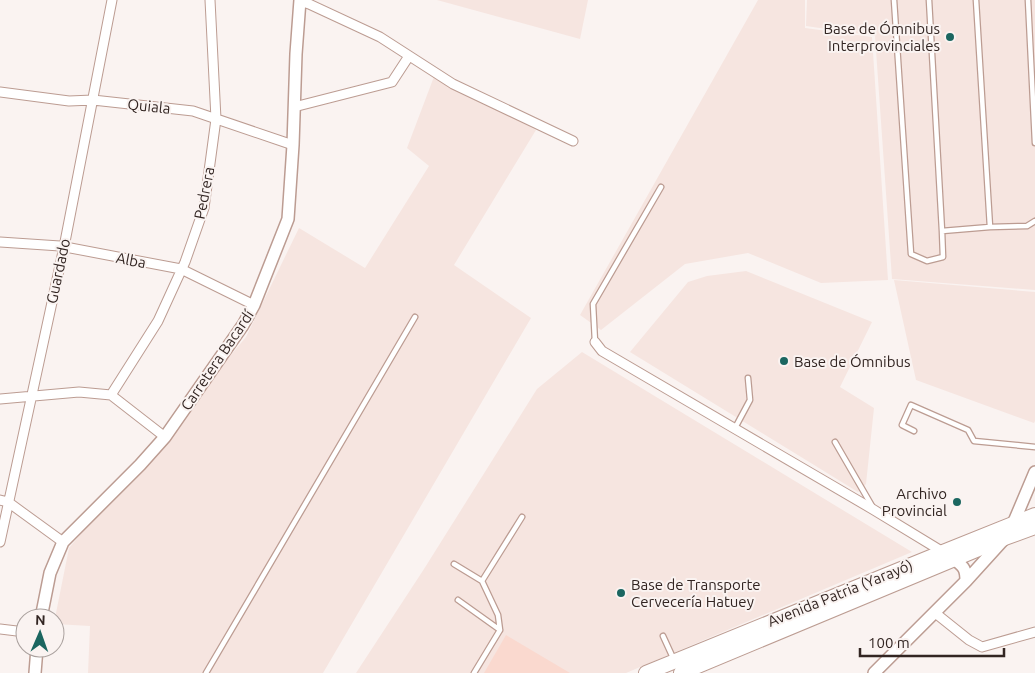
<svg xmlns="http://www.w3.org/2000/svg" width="1035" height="673" viewBox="0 0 1035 673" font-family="Ubuntu,sans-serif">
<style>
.built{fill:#f6e5e0}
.green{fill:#fad9cf}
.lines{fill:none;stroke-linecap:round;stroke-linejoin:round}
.service-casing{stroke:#bc9c92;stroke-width:7}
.minor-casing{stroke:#bc9c92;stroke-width:11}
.tertiary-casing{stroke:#bc9c92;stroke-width:14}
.primary-casing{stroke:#bc9c92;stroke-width:16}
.service{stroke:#fff;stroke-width:4.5}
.minor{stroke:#fff;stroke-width:9}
.tertiary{stroke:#fff;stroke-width:11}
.primary{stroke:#fff;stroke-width:14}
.poi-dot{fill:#1b6660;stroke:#faf3f1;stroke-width:2}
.labels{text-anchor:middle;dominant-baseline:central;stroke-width:4;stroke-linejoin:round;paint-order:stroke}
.poi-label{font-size:15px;fill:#322522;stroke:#faf3f1;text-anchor:end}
.street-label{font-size:15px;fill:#322522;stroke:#faf3f1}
</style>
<rect width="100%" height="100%" fill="#faf3f1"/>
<path class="built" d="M437 0H588L580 39Z
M758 0H805V28L872 37 888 280 821 283 748 253 685 264 601 330 580 315Z
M807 0H1035V290L892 279 875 36 806 26Z
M435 74 536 130 454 265 531 318 323 673H88L90 626 55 624V618L69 548 246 337 299 228 365 268 429 166 407 148Z
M746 271 872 322 840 387 874 408 866 484 858 492 630 352 688 282 707 276Z
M894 280 1035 292V421L1034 423 916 380Z
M582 352 912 552 626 673H356L424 569 537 389Z"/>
<path class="green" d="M506 635 570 673H484Z"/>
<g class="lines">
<defs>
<path id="service" d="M894 0 911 254 927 261 943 257 942 231
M929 0 942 231 990 227
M976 0 990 227 1027 226 1035 221
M1028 0 1035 143
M595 342 593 304 661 187
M735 428 750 400 748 378
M914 431 902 425 911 405 968 430 974 441 1035 447
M835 442 872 506
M454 564 482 581 498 615 500 630
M482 581 522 517
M458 600 500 630 474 673
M663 636 674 660
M206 673 415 317"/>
<path id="minor" d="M300 1 309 4 380 37 453 84 573 141
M0 92 69 101 93 100 193 111 293 145
M294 107 392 82 409 56
M0 242 60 246 181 269 254 305
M595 342 602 351 874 510 943 552
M111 395 158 321 185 262 204 208 216 119 210 0
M0 399 79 392 111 395 165 437
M0 500 8 502 63 542
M0 542 64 247 112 0
M934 612 969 640 982 647 1035 632
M0 629 25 632"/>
<path id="tertiary" d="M954 559C964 567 966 569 966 581
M41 618 50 573 63 542 140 465 165 437 243 325 254 305 288 219 293 145 296 54 300 0
M35 673 37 648
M874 673 966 581 1005 538 1013 524 1035 472"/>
<path id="primary" d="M646 673 943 552 1035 515
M681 673 1005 538 1035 527"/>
</defs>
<use href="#service" class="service-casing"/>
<use href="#minor" class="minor-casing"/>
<use href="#tertiary" class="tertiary-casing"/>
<use href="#primary" class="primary-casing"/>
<use href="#service" class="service"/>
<use href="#minor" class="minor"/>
<use href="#tertiary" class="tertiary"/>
<use href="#primary" class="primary"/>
</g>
<g class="poi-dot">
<circle cx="950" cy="37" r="5"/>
<circle cx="784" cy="361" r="5"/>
<circle cx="957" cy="502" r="5"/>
<circle cx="621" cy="593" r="5"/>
</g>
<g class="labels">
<g class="poi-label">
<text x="940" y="28">Base de Ómnibus<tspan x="940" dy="17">Interprovinciales</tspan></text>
<text x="794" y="361" text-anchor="start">Base de Ómnibus</text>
<text x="947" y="493">Archivo<tspan x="947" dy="17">Provincial</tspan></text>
<text x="631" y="584" text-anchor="start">Base de Transporte<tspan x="631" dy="17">Cervecería Hatuey</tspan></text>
</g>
<g class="street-label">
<text transform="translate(149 106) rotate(6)">Quiala</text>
<text transform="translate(204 193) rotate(-79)">Pedrera</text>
<text transform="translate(131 260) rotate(11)">Alba</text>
<text transform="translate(58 271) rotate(-78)">Guardado</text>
<text transform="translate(217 360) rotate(-56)">Carretera Bacardí</text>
<text transform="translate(840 593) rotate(-22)">Avenida Patria (Yarayó)</text>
</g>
</g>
<g transform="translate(40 633) rotate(2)"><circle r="24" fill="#faf3f1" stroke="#aaa19e"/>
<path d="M0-4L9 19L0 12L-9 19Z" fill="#1b6660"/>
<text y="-8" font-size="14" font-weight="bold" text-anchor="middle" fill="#322522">N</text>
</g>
<path d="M860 648v8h144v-8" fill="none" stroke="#322522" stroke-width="2.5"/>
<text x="868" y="648" font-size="15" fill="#322522" stroke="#faf3f1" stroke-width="4" paint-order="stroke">100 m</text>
</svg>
